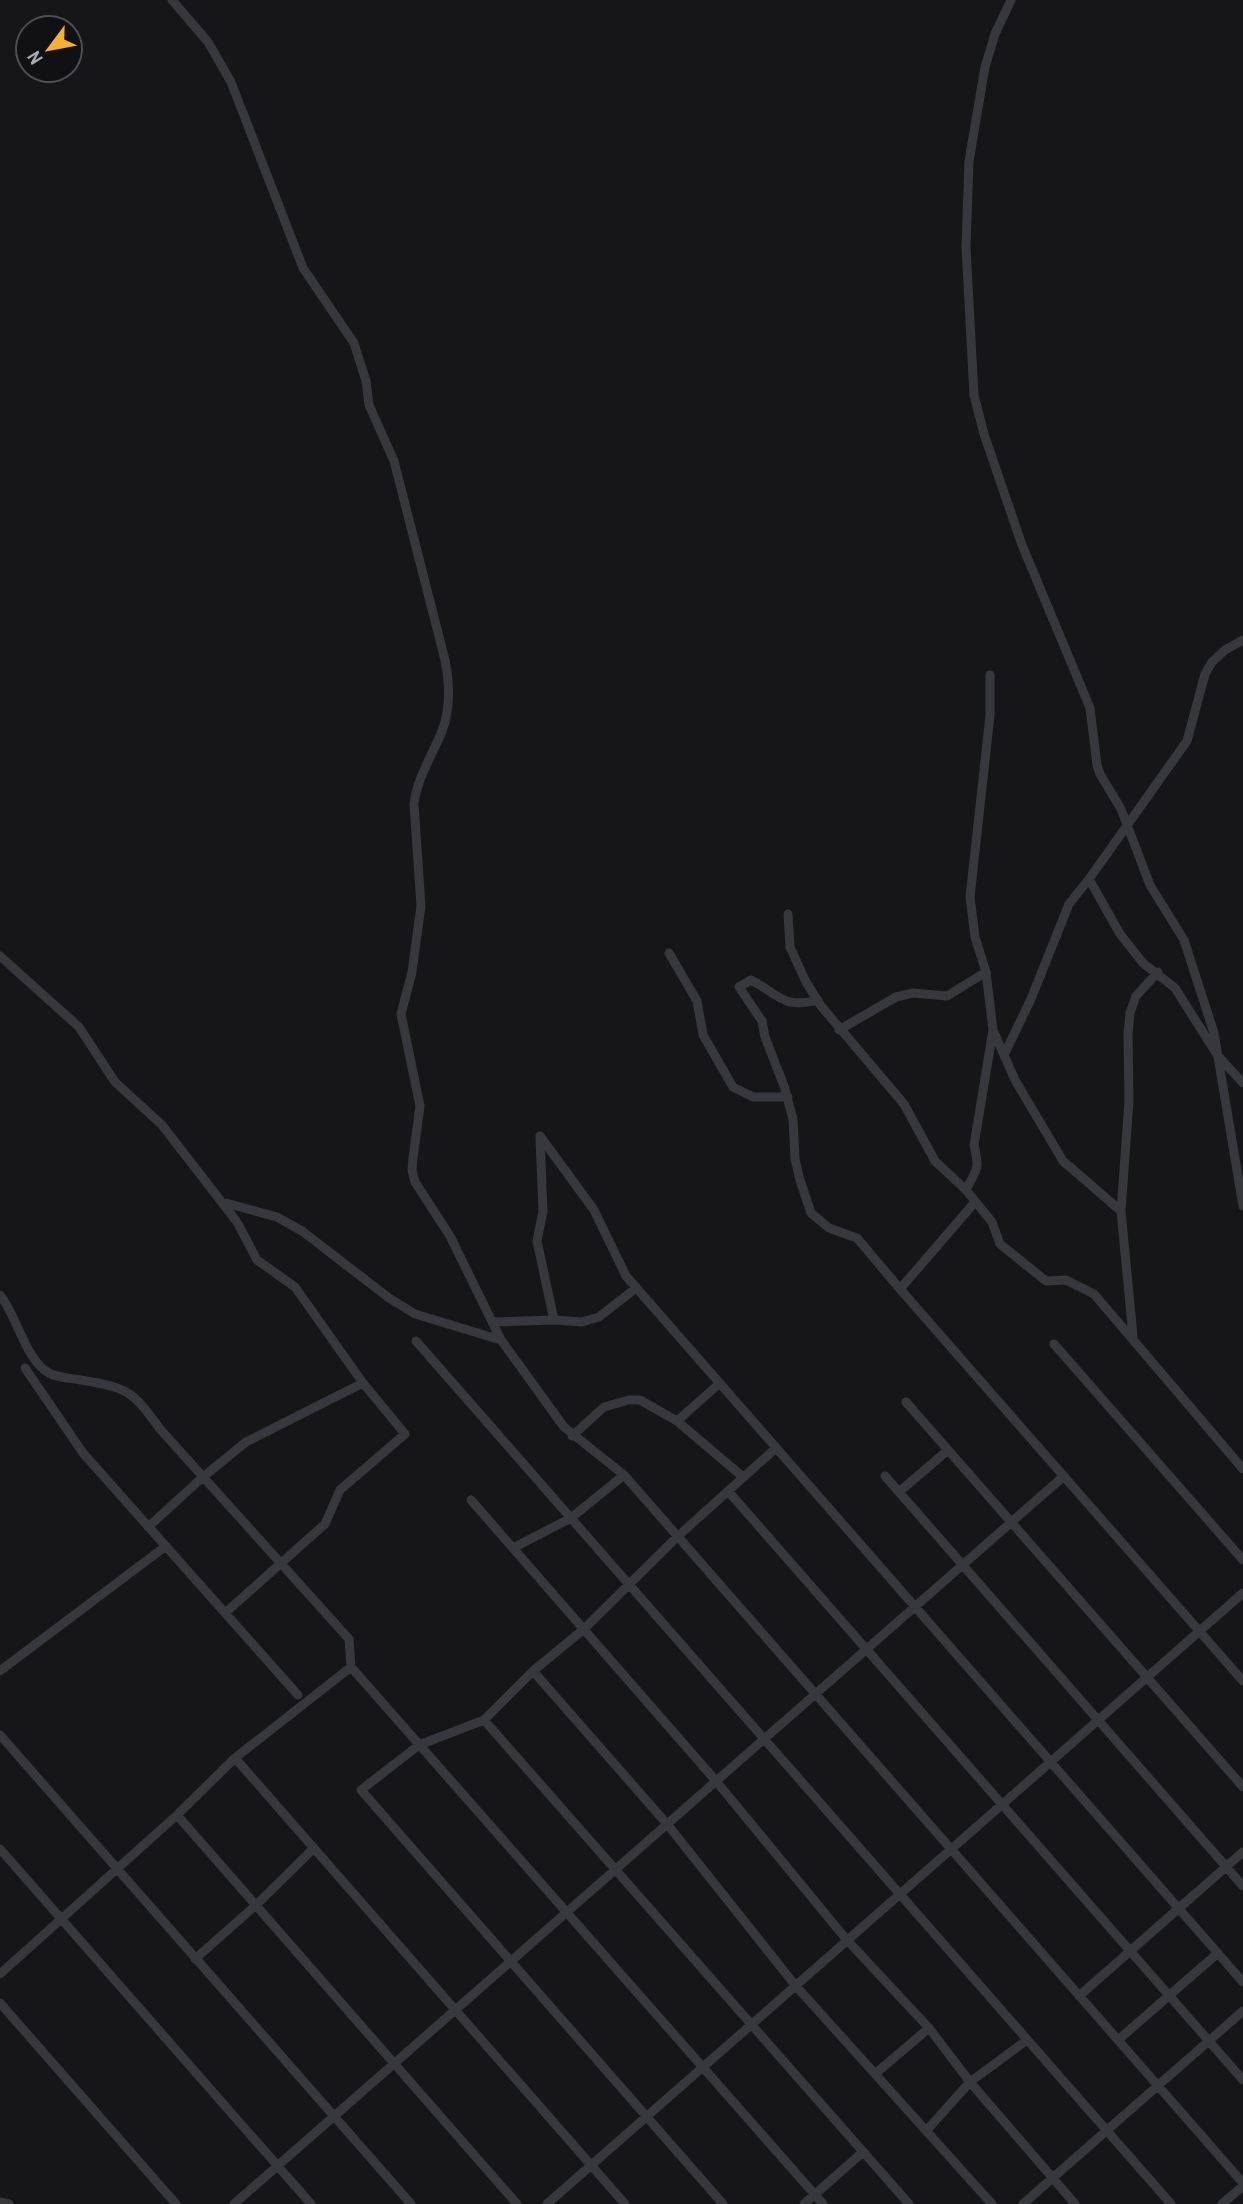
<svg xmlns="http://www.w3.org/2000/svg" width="1243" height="2204" viewBox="0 0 1243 2204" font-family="'Archivo Narrow',sans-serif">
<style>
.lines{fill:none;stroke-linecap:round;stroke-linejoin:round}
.minor{stroke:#37383d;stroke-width:9}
</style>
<rect width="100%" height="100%" fill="#161618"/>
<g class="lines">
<path class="minor" d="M172 0 208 42 231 82 303 268 354 343 366 381 369 405 394 461 445 660C450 685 451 708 442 731 432 756 417 778 414 804L421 906 412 972 401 1014 420 1106 413 1158 412 1170 415 1182 450 1236 501 1340 564 1427 624 1475 1243 2183
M1011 0 995 34 985 67 969 161 966 247 974 395 984 434 1022 545 1090 708 1097 765 1100 774 1121 809 1150 885 1184 940 1214 1033 1243 1206
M990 675V715L970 897 975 937 986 972 993 1030 1015 1080 1063 1161 1121 1211 1133 1336
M1089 879 1120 934 1143 963 1175 988 1218 1056 1243 1083
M788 914 790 947 806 982 821 1006 904 1104 935 1161 966 1190 992 1222 1000 1244 1046 1281 1066 1280 1094 1294 1243 1469
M669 953 697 1001 703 1035 733 1087 753 1097H788
M0 956 79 1027 115 1082 162 1125 237 1222 257 1260 295 1287 363 1383 405 1434 340 1490 325 1524 225 1613
M818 1000C782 1009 780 995 751 980L739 987 762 1021 765 1037 784 1086 793 1119 795 1159 800 1180 811 1213 829 1228 857 1238 900 1289 975 1202
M839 1030 896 997 913 993 947 996 986 972
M1004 1055 1031 999 1069 904 1089 879 1187 741 1205 674 1212 662 1225 650 1243 640
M540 1136 594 1210 626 1276 1243 1982
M540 1138 543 1211 537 1241 554 1320
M966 1190C977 1168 980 1170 974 1145L993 1030
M222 1202 277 1217 302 1231 389 1298 415 1314 501 1340
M1121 1211 1129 1101 1128 1035 1130 1013 1136 996 1158 972
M900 1289 1243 1681
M0 1295C17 1316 26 1361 49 1373 58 1378 70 1378 81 1380 128 1388 132 1390 160 1429L349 1639 351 1667 823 2204
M492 1322 554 1320 582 1322 599 1317 636 1288
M416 1341 1171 2204
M1054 1344 1243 1560
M25 1368 83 1453 298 1695
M906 1402 1243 1787
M677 1421 720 1383
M572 1436 604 1407 629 1400H640L677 1421 743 1477
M885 1476 1243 1886
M728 1491 1243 2080
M899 1492 948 1450
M471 1500 716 1781 846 1939 929 2028 970 2082 1075 2204
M148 1527 203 1477 246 1442 363 1383
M513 1548 571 1518 624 1475
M0 1671 166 1546
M533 1671 667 1824 795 1985 992 2204
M484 1720 909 2204
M0 1735 411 2204
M235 1758 625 2204
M177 1815 517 2204
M0 1849 311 2204
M195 1959 256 1905 314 1848
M0 1974 177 1815 235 1758 351 1667
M1079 1996 1243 1852
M0 2003 176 2204
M1118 2040 1218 1953
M875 2074 929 2028
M927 2130 970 2082 1027 2040
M0 2202 9 2204
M234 2204 1064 1476
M547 2204 1243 1593
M723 2204 361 1790 419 1745 484 1720 533 1671 584 1629 677 1537 776 1448
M804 2204 863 2152
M1023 2204 1243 2011
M1222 2204 1243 2186"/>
</g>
<g transform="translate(49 49) rotate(238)"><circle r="33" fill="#111113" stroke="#4d4f55" stroke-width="2"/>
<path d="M0-5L12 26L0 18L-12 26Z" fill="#f2b134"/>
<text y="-10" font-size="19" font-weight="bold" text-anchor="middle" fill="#a8adb8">N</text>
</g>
</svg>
